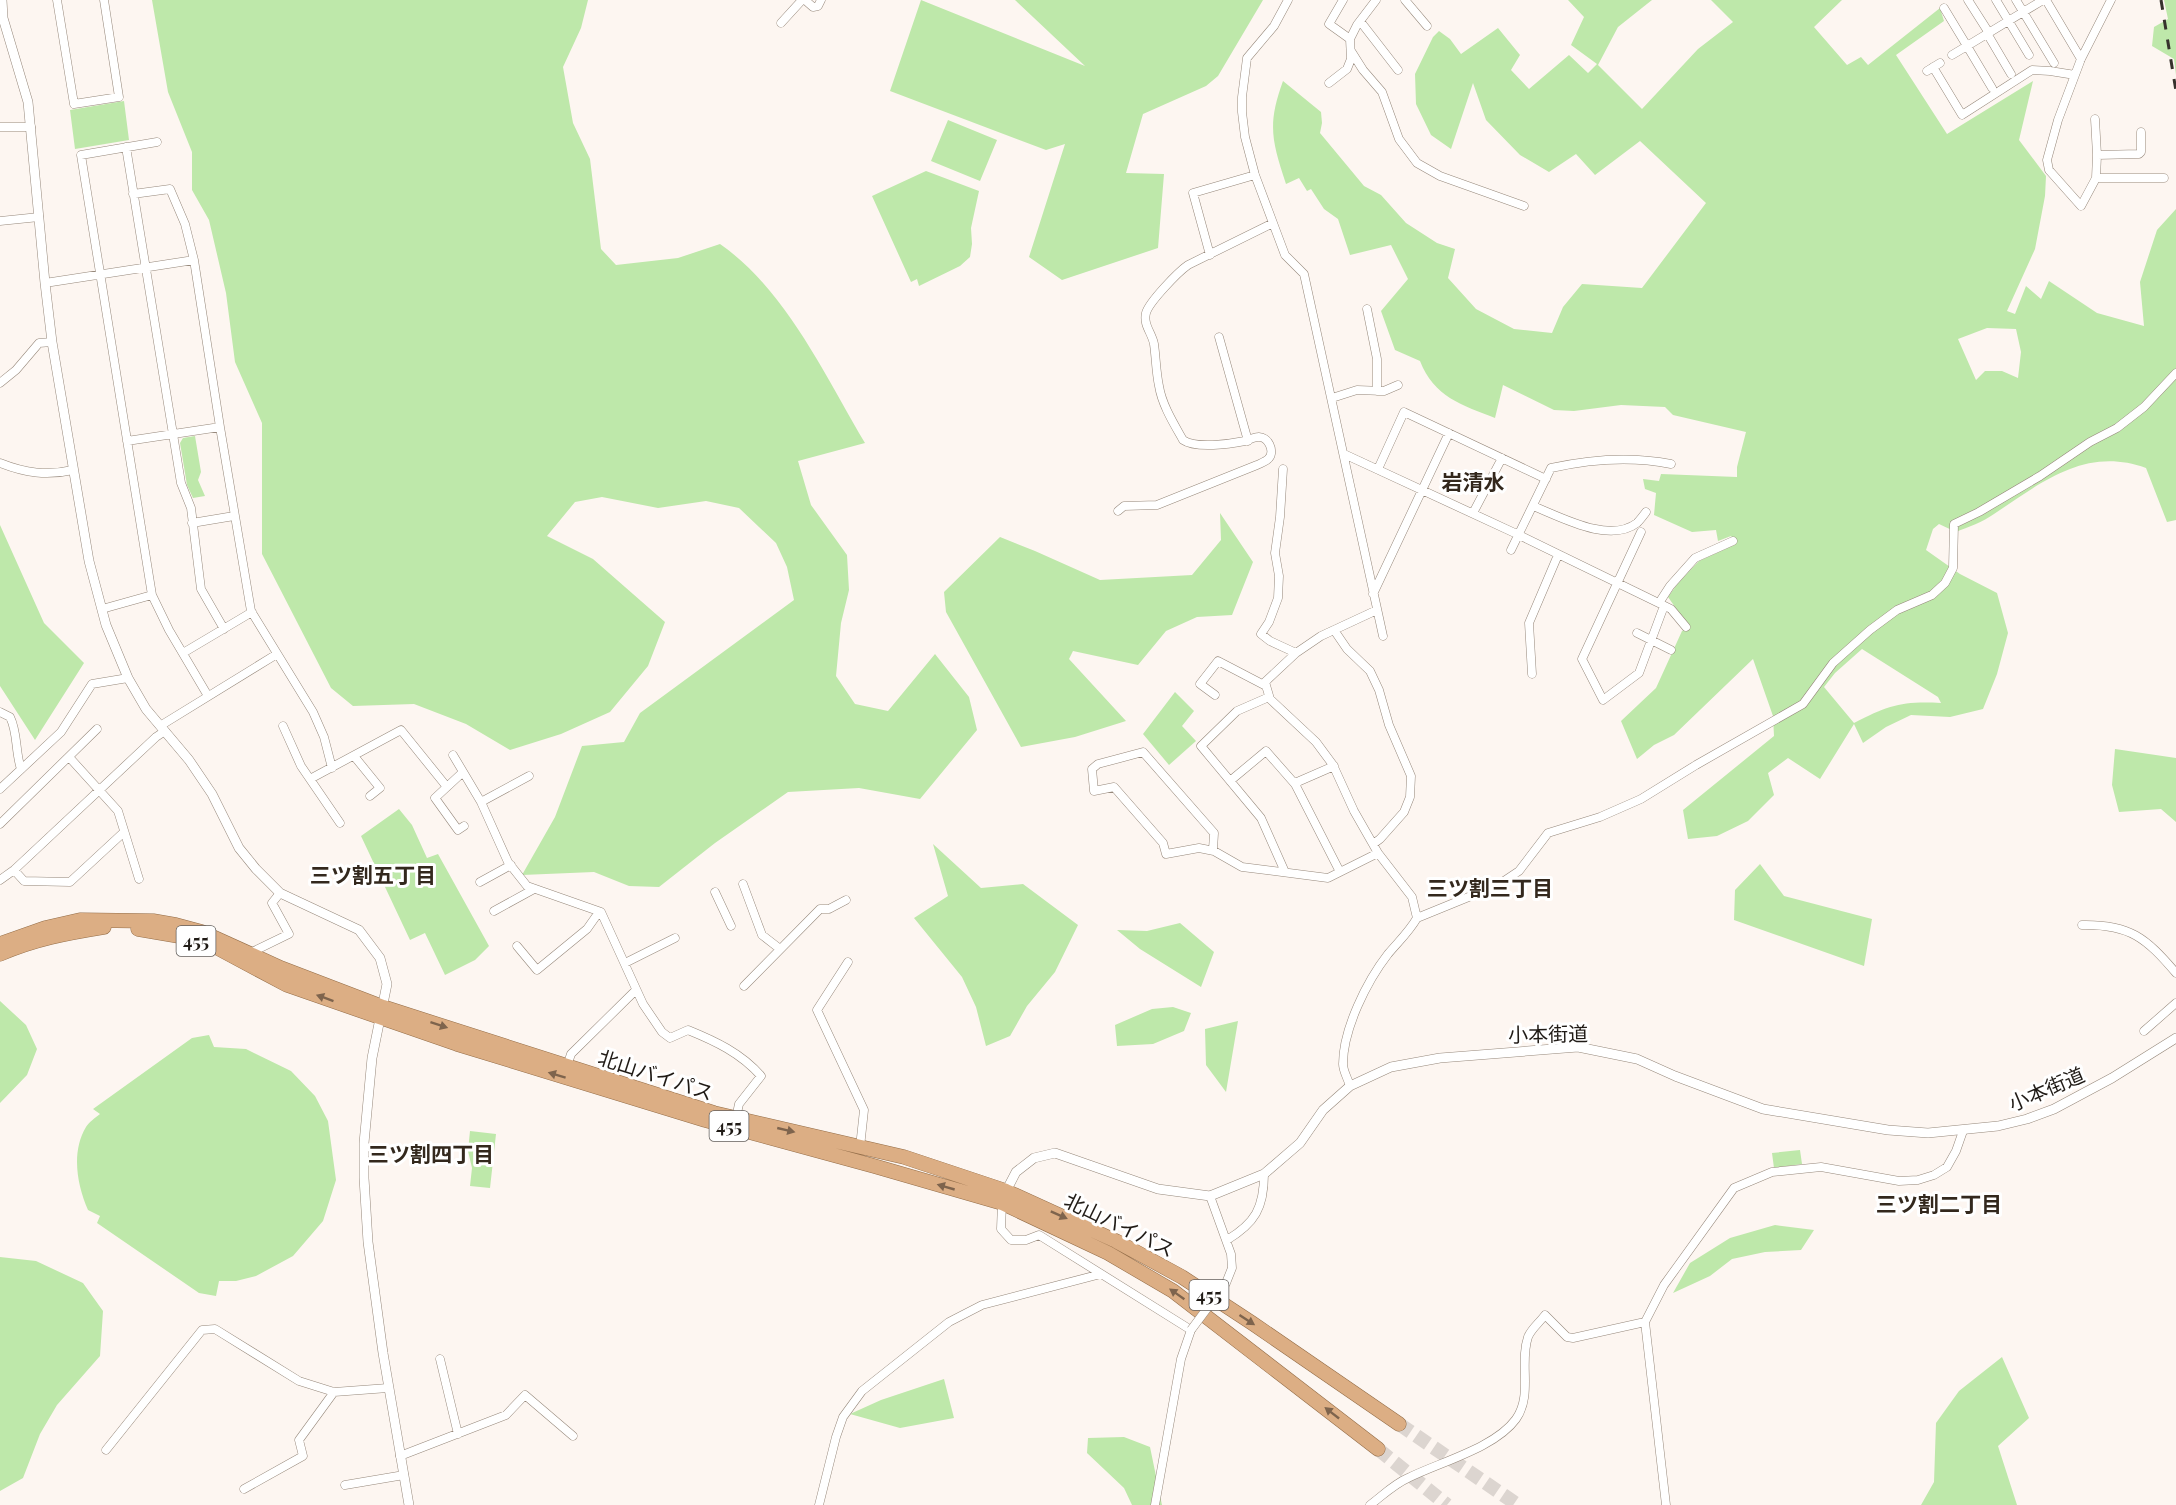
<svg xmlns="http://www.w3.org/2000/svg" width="2176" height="1505" viewBox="0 0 2176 1505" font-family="'Playfair Display','Noto Sans JP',serif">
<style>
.green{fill:#bee8aa;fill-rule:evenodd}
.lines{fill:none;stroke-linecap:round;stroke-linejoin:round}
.trunk-tunnel{stroke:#dcd5d0;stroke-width:14;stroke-dasharray:14 7;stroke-linecap:butt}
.minor-casing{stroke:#96887b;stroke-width:9}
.tertiary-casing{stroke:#96887b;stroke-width:10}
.trunk-casing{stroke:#946e49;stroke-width:15}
.minor{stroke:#fff;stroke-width:8}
.tertiary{stroke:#fff;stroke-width:9}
.trunk{stroke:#dcae84;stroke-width:14}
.rail{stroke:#37322d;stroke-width:3;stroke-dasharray:10 10;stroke-linecap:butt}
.minor-bridge-casing{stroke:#96887b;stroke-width:9;stroke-linecap:butt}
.minor-bridge{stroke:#fff;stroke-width:8}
.oneway{fill:#7e644d}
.labels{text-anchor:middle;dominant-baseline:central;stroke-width:6;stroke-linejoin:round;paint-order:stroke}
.shield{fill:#fff;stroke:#635f5c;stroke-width:1.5}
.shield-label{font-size:18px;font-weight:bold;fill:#201b16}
.street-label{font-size:20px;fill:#201b16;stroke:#fff}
.neighbourhood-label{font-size:21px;font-weight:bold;fill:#33281d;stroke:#fff}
</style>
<rect width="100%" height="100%" fill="#fdf6f1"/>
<path class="green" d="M152 0H588L581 28 563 67 573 123 590 159 601 249 616 265 678 258 720 244C786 290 824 374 865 443L798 461 811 505 847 555 849 590 841 623 836 676 855 704 888 711 935 654 969 697 977 730 920 799 859 788 788 792 715 843 659 887 629 886 594 872 522 875 555 817 582 746 624 742 640 713 794 600 787 567 776 543 739 508 706 501 658 508 602 497 575 502 547 536 593 559 665 622 648 666 610 712 561 734 510 750 466 724 414 704 353 706 331 688 262 554V423L235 362 226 293 209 220 192 190V152L168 92Z
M921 0 1085 66 1015 0H1263L1218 76 1206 86 1143 114 1126 173 1164 174 1158 248 1062 280 1029 257 1065 144 1046 150 890 91Z
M1568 0H1652L1618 27 1598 65 1642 109 1698 49 1733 22 1711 0H1842L1814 27 1847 65 1861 57 1868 65 1940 8 1944 21 1896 55 1947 134 2033 81 2019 140 2046 176 2045 196 2035 249 2007 311 2015 314 2026 286 2041 299 2049 281 2097 313 2144 326 2140 282 2157 230 2176 209V520L2167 522 2146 468C2086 446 2042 482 1994 514 1983 522 1968 527 1956 532L1939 524 1933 529 1926 550 1960 574 1997 593 2008 633 1997 674 1983 709 1950 717 1911 715 1886 727 1863 743 1854 724 1820 779 1788 758 1768 773 1774 795 1748 821 1717 836 1688 839 1683 810 1774 736 1773 716 1753 659 1674 735 1654 745 1637 759 1621 721 1656 688 1682 631 1689 627 1668 597 1678 583 1699 561 1736 544 1731 536 1718 541 1716 530 1692 532 1654 515 1656 493 1645 489 1643 479 1659 481 1661 474 1737 477V467L1746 432 1673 415 1665 407 1621 405 1574 411 1554 410 1503 385 1495 418C1462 405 1434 397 1420 361L1395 350 1381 311 1408 279 1391 245 1350 255 1338 219 1324 209 1311 189 1307 191 1299 178 1286 184C1272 141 1267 125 1283 81L1321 112 1322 123 1320 133 1364 186 1381 195 1406 223 1437 243 1455 249 1448 278 1476 309 1514 329 1552 333 1563 307 1582 284 1642 288 1706 203 1640 141 1595 175 1576 154 1549 172 1520 155 1486 120 1473 83 1451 149 1431 135 1416 104 1415 74 1433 37 1439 31 1450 39 1461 54 1498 28 1520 55 1511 70 1529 89 1569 55 1588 73 1597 64 1571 45 1584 17ZM1987 328 2016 329 2021 352 2018 378 2002 371H1985L1976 380 1958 339ZM1862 649 1938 697 1941 703C1902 701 1889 705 1854 723L1824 687 1835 673Z
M2164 0H2176V75L2174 59 2152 46 2154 27 2168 19Z
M124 101 129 140 75 149 70 110Z
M948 120 997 140 980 181 931 161Z
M926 171 979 191 971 228 972 244 970 257 960 266 919 286 917 279 911 282 872 196Z
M195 436 201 472 198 480 205 496 193 498 187 485 180 443 183 438Z
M1220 513 1253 562 1232 615 1197 617 1166 631 1138 665 1073 651 1069 659 1126 721 1075 737 1021 747 946 612 944 592 1000 537 1035 551 1100 580 1192 575 1221 540Z
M0 525 44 623 84 663 35 740 0 686Z
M1175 692 1194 711 1182 726 1196 741 1169 765 1143 734Z
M2115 749 2176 758V822L2161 809 2119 812 2112 785Z
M399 809 412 825 427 858 438 854 489 946 475 960 445 975 425 933 410 940 361 836Z
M933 844 981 888 1023 884 1078 925 1055 972 1027 1006 1010 1036 986 1046 976 1007 962 977 914 918 948 896Z
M1760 864 1784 896 1872 919 1864 966 1734 920 1735 890Z
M1180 923 1214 952 1201 987 1140 949 1117 930 1147 931Z
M0 1001 26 1025 37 1049 27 1075 0 1103Z
M1173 1007 1191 1013 1184 1031 1153 1044 1117 1046 1115 1025 1152 1009Z
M1238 1021 1226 1092 1206 1065 1205 1029Z
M209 1035 214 1047 246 1049 291 1071 315 1096 328 1121 336 1180 323 1221 293 1256 256 1276 236 1281H219L216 1296 199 1293 97 1223 100 1216 88 1210C77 1185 71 1152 86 1127 89 1122 95 1118 100 1114L93 1109 192 1038Z
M470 1131 496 1134 490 1188 470 1186 472 1168 468 1151Z
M1800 1150 1802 1164 1774 1168 1772 1153Z
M1775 1225 1814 1230 1801 1250 1765 1252 1732 1259 1710 1276 1673 1293 1690 1263 1730 1238Z
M0 1257 36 1261 83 1283 103 1311 100 1356 57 1405 40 1434 23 1478 0 1491Z
M2002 1357 2029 1418 1998 1446 2017 1505H1921L1934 1482 1936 1423 1959 1391Z
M944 1379 954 1418 900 1428 850 1414 881 1400Z
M1124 1437 1150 1447 1162 1505H1132L1124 1488 1087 1453 1088 1438Z"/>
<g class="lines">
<path class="trunk-tunnel" d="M1399 1424 1518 1505
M1378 1449 1447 1505"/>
<defs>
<path id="minor" d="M57 0 74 104 119 97 104 0
M805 0 813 7 818 6 821 0
M1288 0 1274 26 1247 58 1242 97V112L1245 137 1255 175 1285 255 1304 274 1383 636
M1343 0 1329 24 1350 39
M1405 0 1427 26
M1968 0 1989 33
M1996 0 2029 55
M2016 0 2054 63
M2046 0 2081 59
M2111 0 2081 59 2058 120 2047 160 2049 170 2081 206 2096 178H2164
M1944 8 1967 46 1952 55
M1360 21 1398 70
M781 23 802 0
M1988 35 2011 74
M1351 51 1363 70 1382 92 1399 139 1417 163 1440 176 1524 206
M1933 67 1962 115 2032 70 2050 71 2075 75
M1927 71 1940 63
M1329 83 1347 69 1351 59 1350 39 1357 25 1376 0
M1992 88 1967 46 2043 0
M2095 119 2097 155
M0 127H31
M157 142 81 155 152 595 169 630 208 696
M126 147 181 483 191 508 201 589 224 629
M2096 178 2097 155 2139 154 2141 152V132
M133 194 170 189 185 224 194 260 220 427 251 611 313 712 324 737 332 768
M0 221 39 217
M1210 255 1193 193 1255 175
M45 283 194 260
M1367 309 1377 359V391
M1219 337 1248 441
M0 383 16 370 39 343 52 342
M1332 398 1357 390 1384 391 1398 385
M127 441 220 427
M1344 454 1519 535 1671 609 1686 627
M0 463C25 473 47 476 73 470
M1283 469 1280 517 1275 553 1279 576 1278 598 1269 622 1261 634 1270 641 1296 653
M1378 469 1404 412 1546 479
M1533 506C1561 517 1609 544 1637 523 1640 520 1643 516 1646 512
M1118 511 1124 506 1157 505 1257 465C1261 463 1267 461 1269 458 1275 451 1268 436 1258 437 1254 437 1249 440 1245 441 1230 444 1196 449 1183 440 1174 424 1162 405 1159 386 1156 372 1156 358 1154 344 1152 333 1143 325 1146 313 1149 302 1178 272 1188 265L1273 223
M1473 513 1502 458
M192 523 234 516
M1641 532 1582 659 1603 700 1639 673 1664 606
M1511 550 1551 468C1591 459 1631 456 1671 464
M1373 594 1449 433
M1659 603 1670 586 1695 558 1733 541
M102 609 152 595
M1334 630 1347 649 1370 671 1379 690 1389 725 1411 776 1410 797 1404 812 1380 839 1373 844
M1637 633 1671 650
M183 653 252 612
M1532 674 1529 623 1558 555
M1215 695 1200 684 1218 661 1266 686
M1269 697 1237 711 1201 746 1261 818 1285 872
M0 712 10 717C18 733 15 751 21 769
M160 726 277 654
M283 726 301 766 340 823
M453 755 481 802 508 862 527 886 601 912 643 1004 662 1032 670 1038 688 1030C715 1041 741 1053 761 1076L739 1104 736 1118
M354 756 380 788 370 796
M69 757 118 811 139 879
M462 773 435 798 458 830 464 826
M310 779 401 730 447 787
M1230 781 1266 751 1295 784 1340 872
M1295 783 1334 766
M0 789 61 732 92 684 128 678
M481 802 529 776
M0 824 97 729
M1213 850 1214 833 1143 752 1098 764 1092 769 1094 791 1114 787 1163 843 1166 854 1199 848 1214 851 1242 867 1328 878 1378 853
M14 870 24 881 70 882 124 832
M0 880 14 870 156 737 165 731
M480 882 511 865
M743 884 762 935 780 949
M715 892 731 926
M494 911 534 889
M1417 918 1498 885 1519 871 1548 833 1600 817 1641 799 1696 765 1803 704 1833 663 1870 630 1897 610 1932 595 1945 583 1953 568 1954 524 1979 512 2040 476 2090 442 2117 428 2144 407 2176 373
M2082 925C2130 924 2146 938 2176 973
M517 946 537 970 587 929 599 912
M250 953 289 934 272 903 280 893
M848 962 817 1010 864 1110 860 1147
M625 963 675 938
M744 986 820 909H829L846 900
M2144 1031 2176 1003
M567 1066 571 1054 636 990
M1350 1086C1348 1079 1343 1071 1343 1064 1343 1029 1367 981 1388 954 1398 942 1409 932 1417 918L1412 897 1378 853 1354 811 1333 765 1316 742 1270 699 1265 682 1296 653 1321 636 1377 610
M1210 1196 1231 1254 1232 1268 1226 1283
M1002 1203 1001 1229 1011 1240H1026L1039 1235 1191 1330 1181 1359 1155 1505
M1227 1240C1255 1223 1264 1208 1264 1174
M440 1359 458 1434
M106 1450 202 1330 215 1329 299 1381 334 1392 388 1388
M400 1456 506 1415 525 1395 573 1436
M345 1485 404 1475
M244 1489 303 1456 299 1440 334 1392
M819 1505 836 1437 843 1417 862 1391 949 1322 982 1305 1101 1274
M1370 1505C1382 1496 1394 1484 1408 1478 1440 1462 1495 1448 1516 1419 1533 1395 1519 1363 1528 1337 1531 1329 1540 1322 1545 1315L1567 1337 1573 1338 1645 1322
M1666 1505 1645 1322 1664 1285 1734 1188 1772 1172 1821 1167 1899 1181 1918 1180 1934 1175 1947 1167 1956 1151 1963 1131"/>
<path id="tertiary" d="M2 0 3 18 28 102 45 283 52 342 89 561 106 625 128 678 146 709 189 760 212 794 239 848 256 869 280 893 359 930 380 958 387 984 372 1058 364 1143V1178L368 1242 383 1353 409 1505
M1004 1195 1016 1172 1034 1158 1055 1153 1158 1189 1210 1196 1264 1174 1300 1143 1323 1110 1350 1086 1391 1067 1440 1058 1578 1047 1637 1059 1675 1076 1763 1109 1888 1130 1928 1133 1998 1126 2027 1119 2054 1109 2112 1078 2176 1038"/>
<path id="trunk" d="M138 929 179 936 212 945 287 985 457 1044 705 1120 874 1166 1002 1203 1108 1253 1173 1291 1378 1449
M0 944 45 928 80 920 153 921 176 925 202 932 281 968 383 1007 714 1113 904 1157 1006 1191 1116 1241 1182 1277 1252 1323 1399 1424
M0 954C34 939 67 933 104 927"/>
</defs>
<use href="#minor" class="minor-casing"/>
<use href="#tertiary" class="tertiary-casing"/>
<use href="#trunk" class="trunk-casing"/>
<use href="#minor" class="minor"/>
<use href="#tertiary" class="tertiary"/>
<use href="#trunk" class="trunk"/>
<path class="rail" d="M2161 0 2176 91"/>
<defs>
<path id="minor-bridge" d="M1191 1330 1226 1283"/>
</defs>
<use href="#minor-bridge" class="minor-bridge-casing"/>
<use href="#minor-bridge" class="minor-bridge"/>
</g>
<defs><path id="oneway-solid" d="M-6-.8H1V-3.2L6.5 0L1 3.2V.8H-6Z" transform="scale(1.5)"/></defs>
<g class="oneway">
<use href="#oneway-solid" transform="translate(325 998) rotate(-160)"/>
<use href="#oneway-solid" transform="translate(439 1025) rotate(18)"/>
<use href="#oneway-solid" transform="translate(557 1075) rotate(-163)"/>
<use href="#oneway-solid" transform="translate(786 1130) rotate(13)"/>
<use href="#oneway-solid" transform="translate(946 1187) rotate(-164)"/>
<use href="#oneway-solid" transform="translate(1059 1215) rotate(24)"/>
<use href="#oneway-solid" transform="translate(1177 1294) rotate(-145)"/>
<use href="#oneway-solid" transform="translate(1247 1320) rotate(33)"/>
<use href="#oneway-solid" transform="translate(1332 1413) rotate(-142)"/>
</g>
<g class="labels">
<g class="shield">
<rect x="176.5" y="926" width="39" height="30" rx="4.5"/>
<rect x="709.5" y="1111" width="39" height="30" rx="4.5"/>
<rect x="1189.5" y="1280" width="39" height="30" rx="4.5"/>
</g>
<g class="shield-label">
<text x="196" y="941">455</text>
<text x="729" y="1126">455</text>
<text x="1209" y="1295">455</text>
</g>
<g class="street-label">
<text transform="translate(1548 1033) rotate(-1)">小本街道</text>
<text transform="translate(656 1074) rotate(18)">北山バイパス</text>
<text transform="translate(2046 1088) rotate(-23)">小本街道</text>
<text transform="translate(1120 1224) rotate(26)">北山バイパス</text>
</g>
<g class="neighbourhood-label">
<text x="1473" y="481">岩清水</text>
<text x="373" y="874">三ツ割五丁目</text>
<text x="1490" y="887">三ツ割三丁目</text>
<text x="431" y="1153">三ツ割四丁目</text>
<text x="1939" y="1203">三ツ割二丁目</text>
</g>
</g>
</svg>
